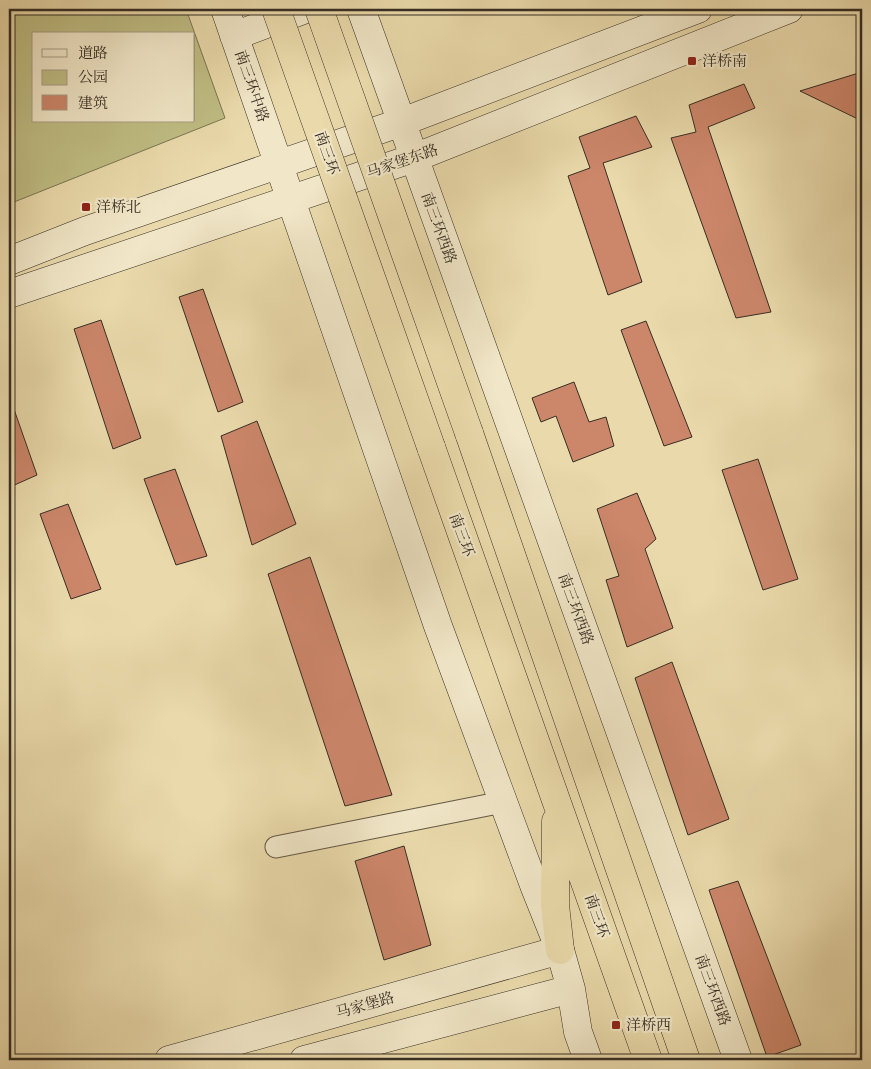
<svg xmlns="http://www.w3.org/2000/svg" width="871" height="1069" viewBox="0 0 871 1069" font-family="'IM FELL Great Primer','Noto Serif SC',serif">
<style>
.green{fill:#bfbd83;stroke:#7a7654;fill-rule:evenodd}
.building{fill:#cc866a;stroke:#362e24}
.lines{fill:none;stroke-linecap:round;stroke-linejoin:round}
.street-casing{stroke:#635946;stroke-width:23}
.secondary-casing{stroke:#362e24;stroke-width:29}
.highway-casing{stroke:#362e24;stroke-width:29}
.street{stroke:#f1e7c8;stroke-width:21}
.secondary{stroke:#f1e7c8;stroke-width:28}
.highway{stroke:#eadaab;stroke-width:28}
.highway-bridge-casing{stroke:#362e24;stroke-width:29;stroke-linecap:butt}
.highway-bridge{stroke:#eadaab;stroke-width:28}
.poi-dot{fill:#8f2418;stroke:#f1e7c8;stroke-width:2}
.labels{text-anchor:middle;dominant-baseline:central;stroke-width:4.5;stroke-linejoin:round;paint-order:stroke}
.poi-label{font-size:15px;fill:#362e24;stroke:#f1e7c8;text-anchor:start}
.street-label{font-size:15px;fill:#362e24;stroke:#f1e7c8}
</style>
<rect width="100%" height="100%" fill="#eadaab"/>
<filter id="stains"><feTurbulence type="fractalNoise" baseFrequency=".004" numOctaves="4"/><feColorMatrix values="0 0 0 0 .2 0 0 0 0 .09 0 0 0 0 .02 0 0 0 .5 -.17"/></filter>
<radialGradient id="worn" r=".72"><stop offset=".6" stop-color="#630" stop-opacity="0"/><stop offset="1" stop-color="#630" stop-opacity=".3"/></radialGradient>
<path class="green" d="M9 9H186L225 118 9 204ZM34 34H194V121H34Z"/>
<path class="building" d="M862 72V121L800 91Z
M744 84 755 108 708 127 771 312 736 318 671 138 696 132 689 105Z
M636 116 652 147 603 163 642 282 608 295 568 176 590 168 579 137Z
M203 289 243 402 218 412 179 297Z
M101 320 141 438 113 449 74 329Z
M646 321 692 437 664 446 621 330Z
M574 382 589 422 606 417 614 446 573 462 556 416 541 422 532 398Z
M9 395 37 475 10 487 9 483Z
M257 421 296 524 252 545 221 436Z
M758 459 798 579 763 590 722 470Z
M175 469 207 556 176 565 144 479Z
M637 493 656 539 645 549 673 628 627 647 606 580 619 576 597 509Z
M68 504 101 589 71 599 40 514Z
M310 557 392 795 345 806 268 574Z
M672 662 729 819 688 835 635 678Z
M404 846 431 945 384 960 355 861Z
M738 881 801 1045 767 1057 709 890Z"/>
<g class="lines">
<defs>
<path id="street" d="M276 847 503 802"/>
<path id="secondary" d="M225 9 438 626 534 885 560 950 571 989 578 1032 588 1060
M361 9 738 1060
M234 36 306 9
M9 261 85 231 402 122 698 9
M9 294 414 158 789 9
M169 1060 560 950
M304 1060 571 989"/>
<path id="highway" d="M469 433 686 1060
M431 447 648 1060
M556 821 555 905 560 950"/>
</defs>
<use href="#street" class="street-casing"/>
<use href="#secondary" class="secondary-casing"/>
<use href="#highway" class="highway-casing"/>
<use href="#street" class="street"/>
<use href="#secondary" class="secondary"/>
<use href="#highway" class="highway"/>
<defs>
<path id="highway-bridge" d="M276 9 431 447
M319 9 469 433"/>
</defs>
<use href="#highway-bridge" class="highway-bridge-casing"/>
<use href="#highway-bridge" class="highway-bridge"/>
</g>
<g class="poi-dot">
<rect x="687" y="56" width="10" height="10" rx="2.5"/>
<rect x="81" y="202" width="10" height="10" rx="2.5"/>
<rect x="611" y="1020" width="10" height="10" rx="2.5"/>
</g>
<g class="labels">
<g class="poi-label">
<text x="702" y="61">洋桥南</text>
<text x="96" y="207">洋桥北</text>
<text x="626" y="1025">洋桥西</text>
</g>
<g class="street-label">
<text transform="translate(252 86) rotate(71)">南三环中路</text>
<text transform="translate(327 153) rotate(71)">南三环</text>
<text transform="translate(402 161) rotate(-19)">马家堡东路</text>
<text transform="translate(439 228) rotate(70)">南三环西路</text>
<text transform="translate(462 535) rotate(70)">南三环</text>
<text transform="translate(576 609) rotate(70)">南三环西路</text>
<text transform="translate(597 916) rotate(71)">南三环</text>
<text transform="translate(713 990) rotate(70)">南三环西路</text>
<text transform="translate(365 1005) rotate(-16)">马家堡路</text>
</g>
</g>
<rect width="871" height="1069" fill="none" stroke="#eadaab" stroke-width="30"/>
<rect x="10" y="10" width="851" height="1049" fill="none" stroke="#362e24" stroke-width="2.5"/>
<rect x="15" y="15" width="841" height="1039" fill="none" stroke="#362e24"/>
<rect x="32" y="32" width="162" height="90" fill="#f1e7c8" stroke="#a69d86"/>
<rect x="42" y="49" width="25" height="8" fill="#f1e7c8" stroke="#a69d86"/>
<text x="78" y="58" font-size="15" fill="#362e24">道路</text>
<rect x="42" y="70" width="25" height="15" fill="#bfbd83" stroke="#a69d86"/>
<text x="78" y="82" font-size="15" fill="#362e24">公园</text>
<rect x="42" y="95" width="25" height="15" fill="#cc866a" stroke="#a69d86"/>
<text x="78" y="108" font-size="15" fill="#362e24">建筑</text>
<rect width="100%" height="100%" filter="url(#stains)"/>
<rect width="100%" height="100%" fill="url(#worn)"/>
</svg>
